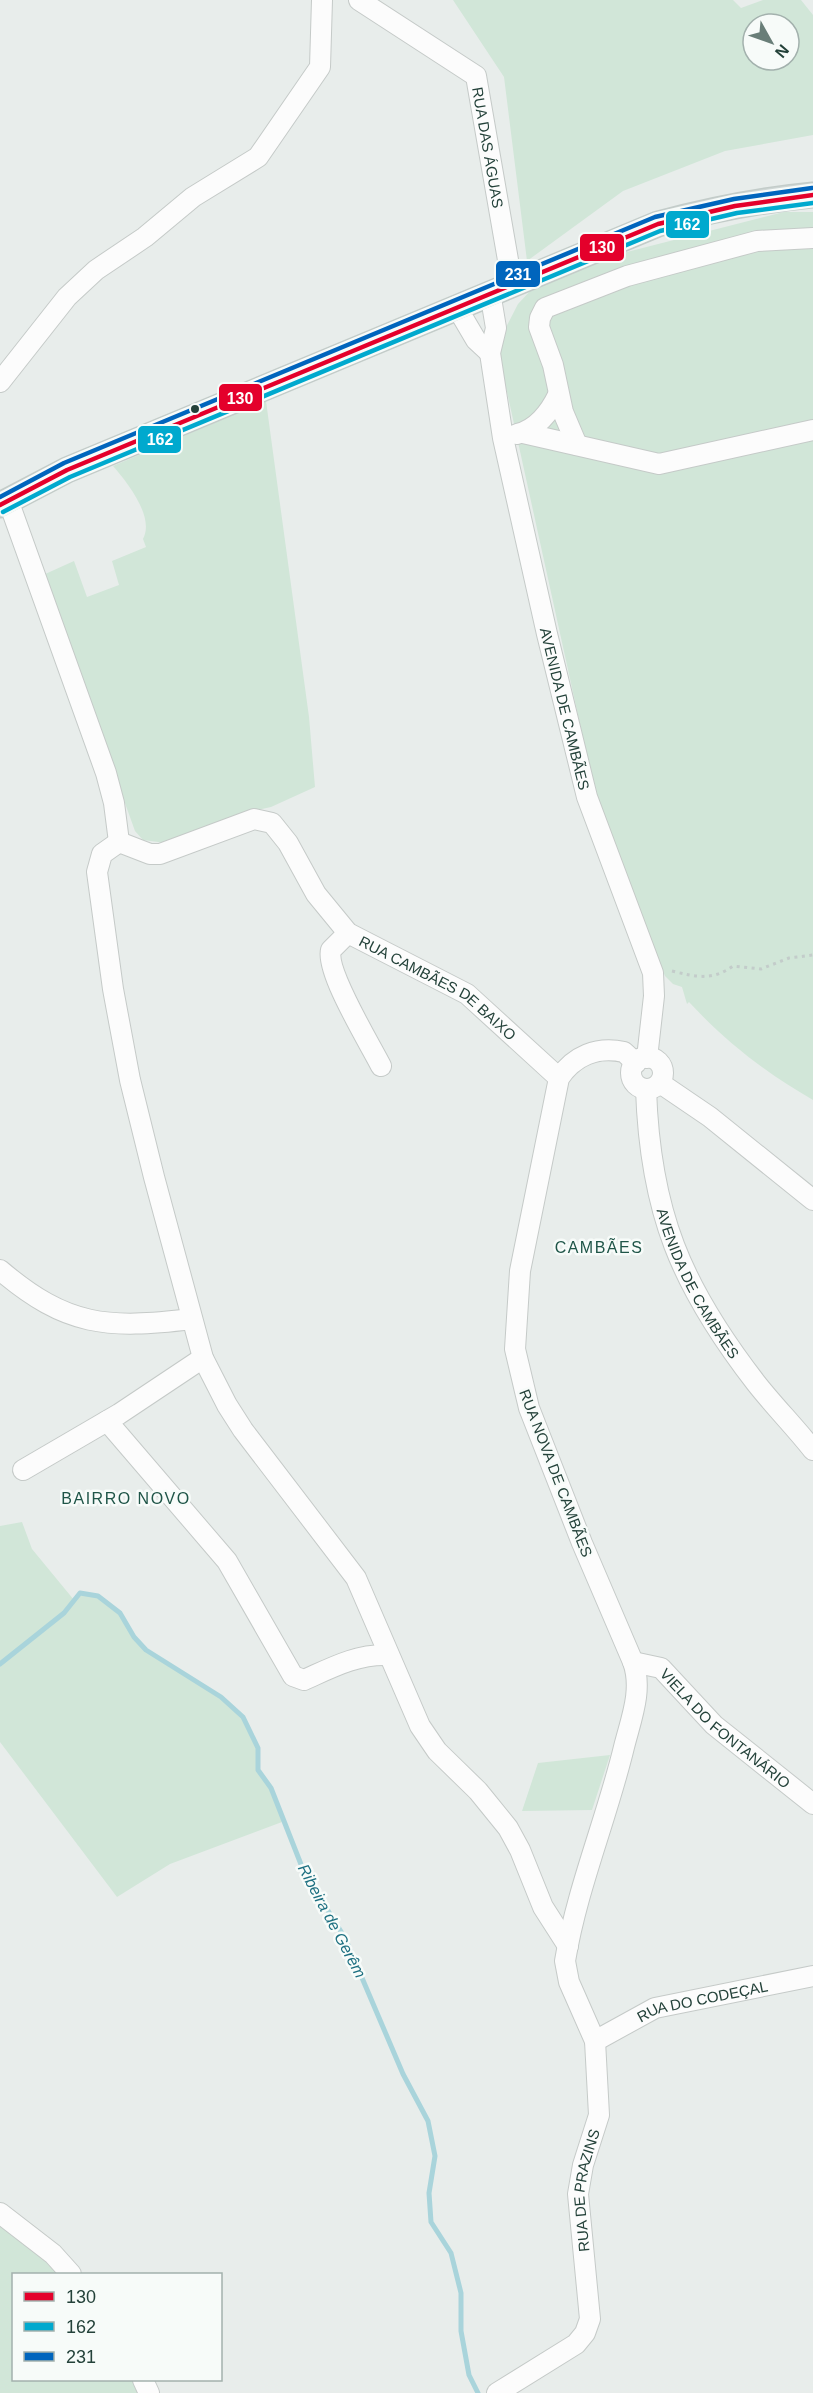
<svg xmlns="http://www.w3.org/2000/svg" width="813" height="2393" viewBox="0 0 813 2393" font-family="Arial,sans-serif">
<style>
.green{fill:#d1e6d8;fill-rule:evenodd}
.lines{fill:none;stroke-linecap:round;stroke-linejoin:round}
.stream{stroke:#a9d4db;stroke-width:5}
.minor-casing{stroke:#c5cac8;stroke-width:22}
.major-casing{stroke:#c3ccc9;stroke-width:27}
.path{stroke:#c3ccca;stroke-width:3;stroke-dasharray:3 4.5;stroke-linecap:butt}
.minor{stroke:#fcfcfc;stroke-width:20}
.major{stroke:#cfd7d5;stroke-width:24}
.bus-1-casing{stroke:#f7fbf9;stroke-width:9}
.bus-2-casing{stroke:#f7fbf9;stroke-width:9}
.bus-3-casing{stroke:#f7fbf9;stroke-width:9}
.bus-1{stroke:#e4002b;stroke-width:4.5}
.bus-2{stroke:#00a9ce;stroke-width:4.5}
.bus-3{stroke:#0065bd;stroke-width:4.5}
.bus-dot{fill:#24423a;stroke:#f7fbf9;stroke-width:2}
.labels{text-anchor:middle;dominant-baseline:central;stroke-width:5;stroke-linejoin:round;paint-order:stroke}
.street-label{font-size:15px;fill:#24423a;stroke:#f7fbf9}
.neighbourhood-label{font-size:16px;letter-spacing:1.5px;fill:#1f5548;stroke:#f7fbf9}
.water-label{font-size:16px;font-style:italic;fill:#1c6f80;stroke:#f7fbf9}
.line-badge{stroke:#f7fbf9;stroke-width:2}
.badge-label{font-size:16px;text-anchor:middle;font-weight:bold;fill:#fff}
</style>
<rect width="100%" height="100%" fill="#e8edeb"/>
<path class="green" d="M453 0H733L741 8 763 0H801L813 15V135L725 151 623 191 527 261 504 77ZM753 24H789V60H753Z
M784 212H813V1100C766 1073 726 1042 689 1002L687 1004 682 987 673 984 665 976 605 822 592 779 500 360 502 335 518 304 532 289 623 253Z
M266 401 309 717 315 787 271 807 253 811 166 843 143 840 135 831 43 575 74 561 87 597 119 585 112 561 146 547 143 539C155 517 127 482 113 466Z
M22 1522 32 1549 74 1600 80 1593 98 1596 120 1613 134 1637 146 1650 221 1697 243 1717 258 1748V1770L271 1788 282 1822 170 1864 117 1897 0 1742V1526Z
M610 1755 592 1810 522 1811 538 1763Z
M0 2213 71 2274H14V2380H143L149 2393H0Z"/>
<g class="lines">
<path class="stream" d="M0 1664 64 1613 80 1593 98 1596 120 1613 134 1637 146 1650 221 1697 243 1717 258 1748V1770L271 1788 304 1872 345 1938 403 2074 428 2121 435 2156 429 2193 431 2222 451 2253 461 2293V2331L469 2375 478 2393"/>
<defs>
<g id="minor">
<path id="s1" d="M359 0 476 76 512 283"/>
<path id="s2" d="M490 292 496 328 490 353 503 438 547 634 587 797 653 973 654 996 647 1058"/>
<path d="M456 306 476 340 490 353"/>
<path d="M0 382 67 297 96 270 145 237 193 197 258 157 320 67 322 0"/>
<path d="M523 433 659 464 813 430"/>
<path d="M517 434C536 430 550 412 558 395"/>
<path d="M577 445 563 412 553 365 539 327 540 318 545 308 627 276 757 241 813 238"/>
<path d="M8 500 106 773 114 803 119 842"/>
<path d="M119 842 102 854 97 872 113 989 130 1080 154 1177 203 1358 227 1405 243 1430 356 1578 420 1726 437 1751 478 1791 508 1828 520 1850 543 1907 568 1946"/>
<path id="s3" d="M119 842 150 854H160L254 819 272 823 288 843 316 894 348 933 467 994 559 1078"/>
<path d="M348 933 331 950C325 971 370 1044 381 1066"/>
<circle cx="647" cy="1073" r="16"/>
<path d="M660 1083 710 1117 813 1200"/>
<path id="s4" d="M646 1089C650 1212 681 1286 756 1383 774 1406 795 1427 813 1450"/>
<path d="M0 1270C67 1327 107 1329 192 1319"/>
<path d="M107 1421 227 1561 293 1676 304 1680C331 1668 357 1654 387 1655"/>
<path d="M23 1470 119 1414 203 1358"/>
<path id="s5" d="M633 1662 661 1668 714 1725 813 1804"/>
<path id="s6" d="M595 2041 655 2008 813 1976"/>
<path d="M0 2213 53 2254 71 2274"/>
<path d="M143 2380 149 2393"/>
<path id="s7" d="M497 2393 576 2344 585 2333 590 2319 578 2194 583 2165 599 2115 595 2041 569 1982 565 1961C577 1888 607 1818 624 1747 631 1719 643 1690 633 1662L582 1543 529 1408 515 1349 520 1271 559 1078C574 1056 597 1046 624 1052L636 1063"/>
</g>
<path id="major" d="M0 505 67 470 658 224C710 210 760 200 813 195"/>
</defs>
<use href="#minor" class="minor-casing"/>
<use href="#major" class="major-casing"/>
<path class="path" d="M672 971C696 977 712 981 733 966L761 969 789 958 813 955"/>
<use href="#minor" class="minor"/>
<use href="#major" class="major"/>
<defs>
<path id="bus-1" d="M0 505 67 470 658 224 735 206 813 195"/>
<path id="bus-2" d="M3 512 70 477 660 231 737 213 813 203"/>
<path id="bus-3" d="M0 497 64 463 655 217 734 199 812 188"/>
</defs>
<use href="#bus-1" class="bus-1-casing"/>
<use href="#bus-2" class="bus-2-casing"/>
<use href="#bus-3" class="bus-3-casing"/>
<use href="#bus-1" class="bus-1"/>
<use href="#bus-2" class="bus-2"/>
<use href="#bus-3" class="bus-3"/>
</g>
<circle class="bus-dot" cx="195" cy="409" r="5"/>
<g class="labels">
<g class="street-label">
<text stroke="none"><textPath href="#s1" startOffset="212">RUA DAS ÁGUAS</textPath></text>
<text stroke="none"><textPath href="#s2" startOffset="426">AVENIDA DE CAMBÃES</textPath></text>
<text stroke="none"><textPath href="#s3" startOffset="402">RUA CAMBÃES DE BAIXO</textPath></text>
<text stroke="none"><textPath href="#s4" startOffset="204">AVENIDA DE CAMBÃES</textPath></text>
<text transform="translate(556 1473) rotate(69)">RUA NOVA DE CAMBÃES</text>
<text stroke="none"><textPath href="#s5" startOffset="117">VIELA DO FONTANÁRIO</textPath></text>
<text stroke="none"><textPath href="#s6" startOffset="116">RUA DO CODEÇAL</textPath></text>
<text stroke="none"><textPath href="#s7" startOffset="252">RUA DE PRAZINS</textPath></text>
</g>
<g class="neighbourhood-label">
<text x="599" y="1247">CAMBÃES</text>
<text x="126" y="1498">BAIRRO NOVO</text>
</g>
<g class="water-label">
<text transform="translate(332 1921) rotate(62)">Ribeira de Gerêm</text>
</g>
</g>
<g class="line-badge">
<rect x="665" y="210" width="45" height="29" rx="6" fill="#00a9ce"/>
<rect x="579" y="233" width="46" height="29" rx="6" fill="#e4002b"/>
<rect x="495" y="260" width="46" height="28" rx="6" fill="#0065bd"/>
<rect x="218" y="383" width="45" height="29" rx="6" fill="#e4002b"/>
<rect x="137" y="425" width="45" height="29" rx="6" fill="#00a9ce"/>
</g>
<g class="badge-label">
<text x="687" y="230">162</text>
<text x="602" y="253">130</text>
<text x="518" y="280">231</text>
<text x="240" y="404">130</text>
<text x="160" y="445">162</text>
</g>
<rect x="12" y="2273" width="210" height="108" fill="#f7fbf9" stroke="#a3b1ad" stroke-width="1.5"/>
<rect x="24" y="2292" width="30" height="9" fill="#e4002b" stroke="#a3b1ad" stroke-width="1.5"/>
<text x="66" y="2303" font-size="18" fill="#24423a">130</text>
<rect x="24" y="2322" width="30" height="9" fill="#00a9ce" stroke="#a3b1ad" stroke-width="1.5"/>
<text x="66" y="2333" font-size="18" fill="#24423a">162</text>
<rect x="24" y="2352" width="30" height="9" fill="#0065bd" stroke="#a3b1ad" stroke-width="1.5"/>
<text x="66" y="2363" font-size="18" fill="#24423a">231</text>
<g transform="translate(771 42) rotate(130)"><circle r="28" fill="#f7fbf9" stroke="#a3b1ad" stroke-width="1.5"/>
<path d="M0-4.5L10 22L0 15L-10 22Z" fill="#697e78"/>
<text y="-9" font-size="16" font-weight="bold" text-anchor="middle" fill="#24423a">N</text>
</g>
</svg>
